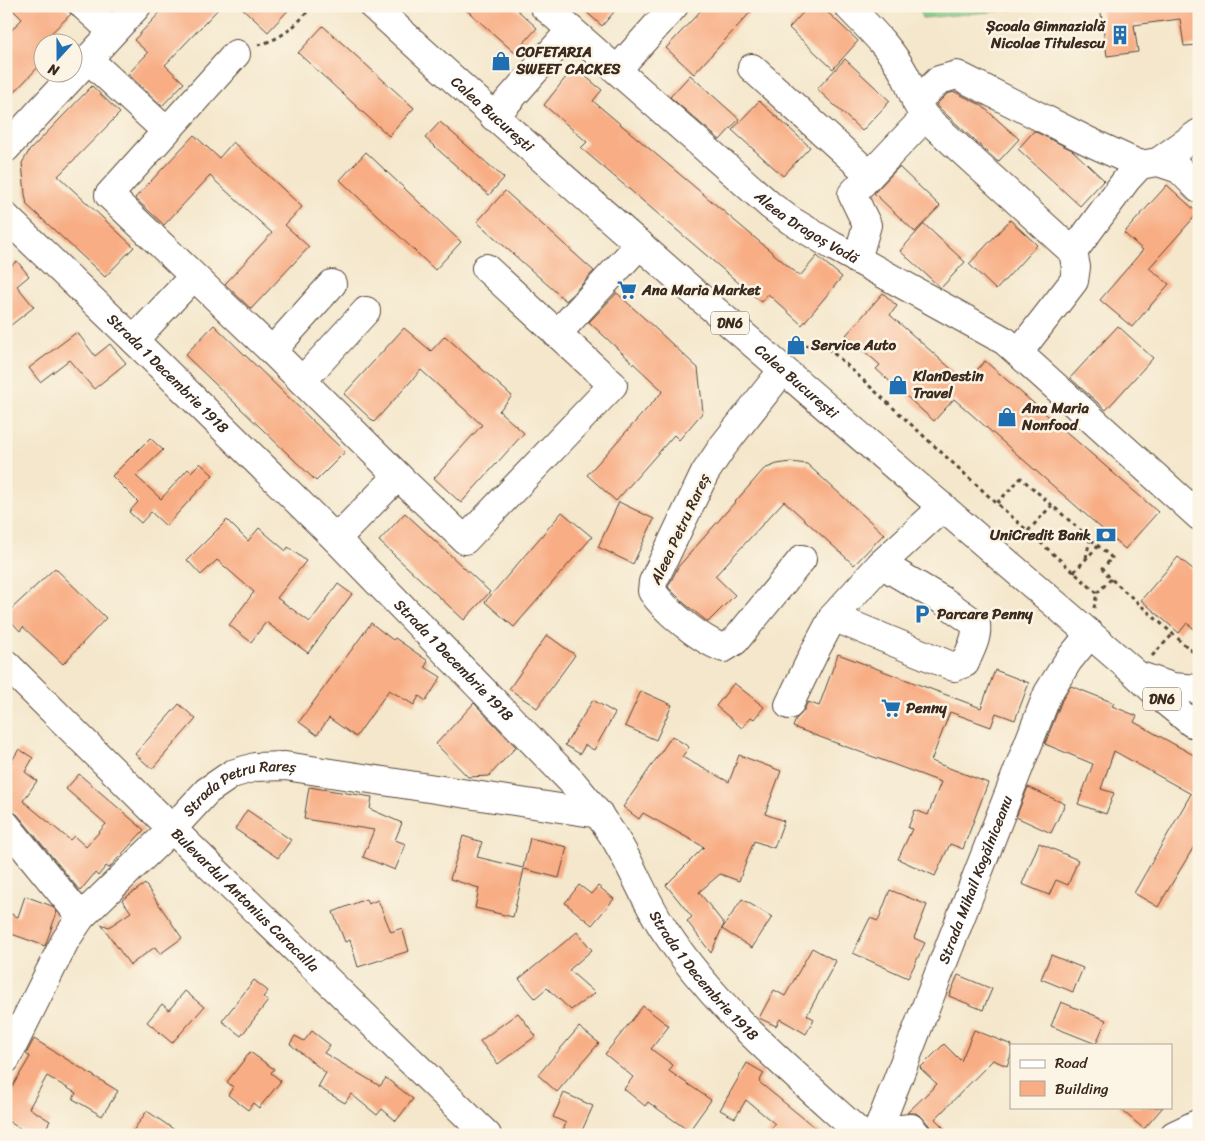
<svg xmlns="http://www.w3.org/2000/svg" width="1205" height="1141" viewBox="0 0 1205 1141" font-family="Sriracha,sans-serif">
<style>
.pitch{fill:#89d18d;stroke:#627e56}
.building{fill:#f8ad84}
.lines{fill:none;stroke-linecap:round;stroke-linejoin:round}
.minor-casing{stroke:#574638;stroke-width:30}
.major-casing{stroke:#574638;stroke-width:30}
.path{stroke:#574638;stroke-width:3;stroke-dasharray:4 4;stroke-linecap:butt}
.minor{stroke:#fff;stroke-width:28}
.major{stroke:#fff;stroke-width:28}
.labels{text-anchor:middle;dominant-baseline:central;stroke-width:5;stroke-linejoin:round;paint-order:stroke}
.shield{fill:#fcf5e5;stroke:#75675a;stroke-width:1}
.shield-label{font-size:14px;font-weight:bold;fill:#3b2a1e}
.poi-label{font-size:15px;font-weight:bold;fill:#3b2a1e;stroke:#fcf5e5;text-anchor:start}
.street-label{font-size:15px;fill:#3b2a1e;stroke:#fcf5e5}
</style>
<rect width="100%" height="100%" fill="#fcf5e5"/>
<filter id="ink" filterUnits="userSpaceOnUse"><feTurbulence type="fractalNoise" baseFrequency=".02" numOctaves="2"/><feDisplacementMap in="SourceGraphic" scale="10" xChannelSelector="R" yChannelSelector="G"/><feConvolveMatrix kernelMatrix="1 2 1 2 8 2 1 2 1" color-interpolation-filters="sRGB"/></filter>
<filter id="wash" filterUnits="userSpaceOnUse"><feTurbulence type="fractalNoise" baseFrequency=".0096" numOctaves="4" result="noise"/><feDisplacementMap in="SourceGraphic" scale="20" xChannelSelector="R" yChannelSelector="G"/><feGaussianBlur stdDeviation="1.12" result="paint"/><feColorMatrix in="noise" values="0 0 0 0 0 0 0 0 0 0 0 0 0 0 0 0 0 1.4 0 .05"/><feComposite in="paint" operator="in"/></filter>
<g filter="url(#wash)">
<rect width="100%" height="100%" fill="#f4e7cc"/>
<path class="pitch" d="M920 6H1052L922 18Z"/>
<g id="blocks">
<path class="building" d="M9 6H64L71 14 42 42V63L6 101V36L22 19Z
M166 6H221L165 65 184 83 162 106 128 74 148 53 134 40Z
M240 6H292L268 32Z
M462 6H513L537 28 515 53Z
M580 6H619L602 26Z
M705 6H756L694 74 666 48Z
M809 6H821L858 41 833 69 789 28Z
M1100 6H1199V45L1184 46 1180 19 1134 25 1138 52 1107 56Z
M323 26 414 108 389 136 298 53Z
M845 59 890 101 862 131 817 89Z
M574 67 602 90 593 101 800 276 817 256 842 277 802 325 768 294 761 302 581 148 587 142 544 105Z
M690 75 739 119 720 140 670 97Z
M92 86 120 113 58 176 134 247 105 277 27 205 25 194 22 163 29 151Z
M955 92 981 105 1019 139 998 162 936 105 947 94Z
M759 101 810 147 783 176 732 130Z
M440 122 504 178 489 195 425 138Z
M1034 131 1072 150 1104 180 1080 206 1018 149Z
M194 135 219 158 233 142 302 207 285 225 309 247 251 309 225 284 272 233 210 176 164 225 135 198Z
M366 152 461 242 435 270 340 180Z
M899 167 940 206 915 232 874 193Z
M1167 185 1198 213 1149 268 1169 284 1132 327 1100 300 1143 250 1124 233Z
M505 191 594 271 566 301 477 222Z
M1010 220 1037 245 996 290 969 264Z
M924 224 965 262 941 288 900 251Z
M17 261 29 276 17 286 34 307 6 329V270Z
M617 293 698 368 703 412 679 440 674 435 616 501 587 475 663 391 589 322Z
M883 293 897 306 890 315 966 382 985 361 1158 512 1125 549 954 399 934 421 876 369 880 365 846 335Z
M214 325 345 452 316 481 185 355Z
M1118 326 1153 358 1106 410 1070 378Z
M404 328 431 351 445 336 512 396 499 411 524 433 461 503 434 478 482 425 421 370 374 422 344 394Z
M77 332 95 356 110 344 126 363 94 389 69 360 40 382 29 368Z
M150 438 163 450 136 476 161 499 188 469 191 472 200 463 213 475 166 526 151 512 141 523 129 512 138 502 112 476Z
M791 462 807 464 884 534 854 565 784 501 715 576 735 595 708 622 685 604 668 587 678 567 764 469 777 464Z
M619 502 654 519 633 564 598 547Z
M562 512 592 537 514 627 485 602Z
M405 513 490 592 464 620 379 541Z
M227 520 248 541 259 528 286 551 288 547 306 561 277 598 310 622 338 584 352 594 308 653 266 622 251 642 229 625 254 592 217 560 201 575 187 560Z
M1178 557 1199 574V633L1187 623 1179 633 1141 600Z
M55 568 106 618 63 664 23 627 20 631 6 616V614Z
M371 623 393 640 395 638 428 661 425 667 441 677 426 701 419 696 414 705 389 690 356 737 329 718 317 735 299 722Z
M547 635 575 655 537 708 509 689Z
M838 654 981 708 995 670 1029 683 1015 720 996 713 991 727 950 712 931 761 988 783 963 849 950 844 935 876 898 859 912 829 908 828 915 810 928 815 941 782 793 727 796 719 803 712 808 702 819 706Z
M734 683 764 707 754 719 751 717 742 728 716 706Z
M1071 686 1114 703 1112 706 1137 716 1134 722 1199 758V838L1158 907 1134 893 1191 794 1114 751 1101 789 1114 793 1106 814 1078 804 1093 764 1045 744 1062 700Z
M641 691 672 705 656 740 625 726Z
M593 700 615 713 594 750 585 745 580 754 565 745Z
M474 703 516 747 489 776 468 777 436 744Z
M179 704 196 719 152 769 135 754Z
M672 736 689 747 682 757 729 782 739 755 781 771 765 814 784 821 774 848 754 841 739 881 720 874 699 892 724 924 711 953 687 921 692 917 666 885 704 847 643 813 639 819 623 807Z
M19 749 33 758 25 772 37 781 23 801 70 840 74 836 86 847 106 824 66 789 79 774 144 830 109 868 106 866 98 876 95 873 80 891 18 815 12 811 6 810V771Z
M309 787 372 797 370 809 402 823 395 840 406 844 395 870 363 857 374 830 304 819Z
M1028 787 1065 804 1051 833 1016 817Z
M247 810 291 840 278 858 235 829Z
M463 836 482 842 477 857 523 868 530 838 567 847 559 878 524 869 513 917 475 908 479 888 450 879Z
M1039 843 1078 860 1068 885 1056 880 1049 895 1022 884Z
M145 884 182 938 160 954 155 947 130 965 101 924 109 927 131 912 122 900Z
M579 885 591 894 598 886 614 899 592 925 565 903Z
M890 890 927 905 914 938 925 943 908 978 853 953 870 918 878 921Z
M25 896 52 906 57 912 45 946 6 932V912L18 917Z
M366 899 368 904 378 900 391 932 402 928 409 951 358 967 350 940 345 942 333 912Z
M742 899 772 917 752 948 722 929Z
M577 932 592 950 569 970 595 993 571 1010 547 988 535 998 519 979Z
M812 948 836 961 807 1015 814 1019 806 1034 780 1019 776 1026 759 1018 774 990 785 996Z
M1051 955 1083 968 1073 992 1041 979Z
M958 975 992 989 983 1010 949 996Z
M254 980 268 991 263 997 268 1001 241 1036 222 1021Z
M185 991 204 1007 172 1043 147 1022 162 1004 169 1010Z
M1061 1002 1106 1020 1096 1044 1051 1026Z
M643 1006 669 1026 651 1049 673 1065 669 1071 711 1100 689 1131 648 1102 645 1106 624 1089 633 1077 605 1054Z
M518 1013 536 1036 498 1064 480 1041Z
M579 1027 599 1043 557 1092 538 1075Z
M974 1030 1012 1045 1011 1055 1007 1066 993 1060 935 1119 951 1135H932L929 1125 923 1118 916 1113H907L937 1084 920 1068 944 1044 961 1061Z
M312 1031 330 1045 324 1053 380 1086 386 1078 413 1099 396 1121 382 1109 377 1115 351 1094 345 1103 318 1087 326 1073 290 1044 295 1036 304 1041Z
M34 1039 118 1091 102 1116 73 1099 76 1093 47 1076 29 1108 50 1121 42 1135H31L6 1120V1097L30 1057 26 1054Z
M250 1052 274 1069 271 1073 281 1081 259 1108 253 1103 248 1110 228 1095 233 1087 227 1082Z
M747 1063 764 1073 759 1082 824 1135H766L775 1124 746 1100 735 1118 720 1110Z
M564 1093 593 1106 580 1135H561L566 1123 553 1117Z
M1118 1107H1163L1144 1129Z
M147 1111 182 1135H130Z"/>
</g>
</g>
<g filter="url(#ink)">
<use href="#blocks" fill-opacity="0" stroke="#574638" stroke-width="1"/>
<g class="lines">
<defs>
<g id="minor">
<path d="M84 6 103 23"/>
<path id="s1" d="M544 6 771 206 790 220 833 246 1005 341 1199 516"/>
<path d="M848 6C868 27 891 48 905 75 912 89 915 104 925 117L1073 252 1076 267 1074 281 1019 352"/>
<path d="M236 54 109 195 272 351 398 476"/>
<path d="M88 59 166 131"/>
<path d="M752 68 870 175"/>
<path d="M617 70 674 6"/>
<path d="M916 102 939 80 957 75 1090 142 1140 165"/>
<path d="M494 117 571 30"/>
<path d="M6 148 137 6"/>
<path d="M1158 162 1199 133"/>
<path d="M1073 252 1127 179 1140 165 1158 162 1179 169 1199 189"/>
<path d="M857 260 867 225 852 194 925 117"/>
<path d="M557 334 640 244"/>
<path d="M134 340 193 277"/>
<path d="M272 351 332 284"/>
<path d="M783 370 723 446 705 473 653 582 652 591C665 611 702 641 724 648L735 641 802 559"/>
<path d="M302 381 366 311"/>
<path d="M336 539 398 476 465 540 613 385 486 268"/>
<path d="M833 617 954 667 965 663C970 650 978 638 976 624L942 600 881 564"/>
<path id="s2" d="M6 664 172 829 487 1135"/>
<path d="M789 705 814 653 833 617 881 564 943 507"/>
<path d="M6 825 81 917"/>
<path id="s3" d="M6 1059 65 941 81 917 172 829 207 791 232 774 255 767 285 766 599 814"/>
<path id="s4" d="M876 1135 1048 693 1068 661 1090 634"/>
<path d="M889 1135 901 1129 911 1128 917 1135"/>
</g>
<g id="major">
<path id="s5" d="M373 6C622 234 879 452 1135 673L1165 701 1192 723"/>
<path id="s6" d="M6 217 134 340 336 539 573 783C591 804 607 824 620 847 636 875 647 904 665 931 717 1010 792 1072 862 1135"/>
<path d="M1143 677 1172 687 1199 689"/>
<path d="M1174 1135 1199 1123"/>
</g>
</defs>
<use href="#minor" class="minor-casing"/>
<use href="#major" class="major-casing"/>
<path class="path" d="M258 45C284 38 295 26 313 6
M796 345 824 346 837 356 993 500 1097 593 1094 608
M997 503 1021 478 1112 558 1103 568 1109 577 1193 652 1199 655
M1028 531 1052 505
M1086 558 1090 539
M1074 572 1098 546
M1097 593 1111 579
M1152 656 1173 634"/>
<use href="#minor" class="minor"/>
<use href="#major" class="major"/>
</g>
</g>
<defs>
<symbol id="building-bare" viewBox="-9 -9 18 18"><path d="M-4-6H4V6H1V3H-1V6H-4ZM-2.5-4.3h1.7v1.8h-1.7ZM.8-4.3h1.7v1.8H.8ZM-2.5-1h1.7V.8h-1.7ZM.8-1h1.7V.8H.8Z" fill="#1f6fb2" stroke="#fcf5e5" stroke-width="2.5" paint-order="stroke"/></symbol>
<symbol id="shop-bare" viewBox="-9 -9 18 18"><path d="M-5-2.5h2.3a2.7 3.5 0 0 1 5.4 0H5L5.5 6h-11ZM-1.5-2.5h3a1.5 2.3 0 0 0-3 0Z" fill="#1f6fb2" stroke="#fcf5e5" stroke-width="2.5" paint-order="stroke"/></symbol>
<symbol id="supermarket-bare" viewBox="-9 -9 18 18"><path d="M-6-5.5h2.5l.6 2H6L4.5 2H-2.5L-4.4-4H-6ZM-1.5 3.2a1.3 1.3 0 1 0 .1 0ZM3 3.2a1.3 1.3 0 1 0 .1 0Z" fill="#1f6fb2" stroke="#fcf5e5" stroke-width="2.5" paint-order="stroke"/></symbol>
<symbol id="bank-bare" viewBox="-9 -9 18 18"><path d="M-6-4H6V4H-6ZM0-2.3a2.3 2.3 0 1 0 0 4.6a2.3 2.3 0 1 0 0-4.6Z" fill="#1f6fb2" stroke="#fcf5e5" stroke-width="2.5" paint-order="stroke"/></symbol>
<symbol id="parking-bare" viewBox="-9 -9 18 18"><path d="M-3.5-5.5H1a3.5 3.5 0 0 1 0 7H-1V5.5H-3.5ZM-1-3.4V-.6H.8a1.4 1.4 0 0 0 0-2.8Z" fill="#1f6fb2" stroke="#fcf5e5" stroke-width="2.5" paint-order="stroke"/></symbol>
</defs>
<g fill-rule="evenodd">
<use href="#building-bare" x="1106" y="21" width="28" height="28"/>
<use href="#shop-bare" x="487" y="47" width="28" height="28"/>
<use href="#supermarket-bare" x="613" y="276" width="28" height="28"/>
<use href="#shop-bare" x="782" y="331" width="28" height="28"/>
<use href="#shop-bare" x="884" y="371" width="28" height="28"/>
<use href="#shop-bare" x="993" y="403" width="28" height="28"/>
<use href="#bank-bare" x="1092" y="521" width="28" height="28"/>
<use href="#parking-bare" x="908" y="600" width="28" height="28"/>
<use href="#supermarket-bare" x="877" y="694" width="28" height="28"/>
</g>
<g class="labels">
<g class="shield">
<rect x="711" y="311.5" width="38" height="23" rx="4"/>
<rect x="1143" y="687.5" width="38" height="23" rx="4"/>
</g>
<g class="shield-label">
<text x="730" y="323">DN6</text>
<text x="1162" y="699">DN6</text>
</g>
<g class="poi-label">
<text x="1105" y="26" text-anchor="end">Școala Gimnazială<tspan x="1105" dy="17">Nicolae Titulescu</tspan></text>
<text x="516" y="52">COFETARIA<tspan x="516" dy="17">SWEET CACKES</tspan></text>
<text x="642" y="290">Ana Maria Market</text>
<text x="811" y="345">Service Auto</text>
<text x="913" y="376">KlanDestin<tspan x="913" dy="17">Travel</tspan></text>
<text x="1022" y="408">Ana Maria<tspan x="1022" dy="17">Nonfood</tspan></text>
<text x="1091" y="535" text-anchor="end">UniCredit Bank</text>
<text x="937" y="614">Parcare Penny</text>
<text x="906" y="708">Penny</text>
</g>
<g class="street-label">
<text stroke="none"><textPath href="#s5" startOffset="161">Calea București</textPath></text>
<text stroke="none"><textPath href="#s1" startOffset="344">Aleea Dragoș Vodă</textPath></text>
<text stroke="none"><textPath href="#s6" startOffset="225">Strada 1 Decembrie 1918</textPath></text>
<text stroke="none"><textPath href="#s5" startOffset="566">Calea București</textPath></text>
<text transform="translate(680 529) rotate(-65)">Aleea Petru Rareș</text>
<text stroke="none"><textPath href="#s6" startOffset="630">Strada 1 Decembrie 1918</textPath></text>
<text stroke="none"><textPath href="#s3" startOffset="371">Strada Petru Rareș</textPath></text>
<text stroke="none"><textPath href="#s4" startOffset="274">Strada Mihail Kogălniceanu</textPath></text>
<text stroke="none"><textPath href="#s2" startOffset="336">Bulevardul Antonius Caracalla</textPath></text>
<text stroke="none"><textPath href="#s6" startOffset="1035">Strada 1 Decembrie 1918</textPath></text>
</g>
</g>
<rect width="1205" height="1141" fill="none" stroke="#fcf5e5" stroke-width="25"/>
<rect x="1010" y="1044" width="162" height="65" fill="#fcf5e5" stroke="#afa495"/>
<rect x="1020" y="1060" width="25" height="8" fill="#ffffff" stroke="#afa495"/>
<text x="1055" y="1068" font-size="15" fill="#3b2a1e">Road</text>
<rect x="1020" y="1081" width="25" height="15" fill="#f8ad84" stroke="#afa495"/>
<text x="1055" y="1094" font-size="15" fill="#3b2a1e">Building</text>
<g transform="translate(58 58) rotate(201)"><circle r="24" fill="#fcf5e5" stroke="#afa495"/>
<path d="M0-4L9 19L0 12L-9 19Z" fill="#1f6fb2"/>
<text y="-8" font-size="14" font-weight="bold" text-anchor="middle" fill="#3b2a1e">N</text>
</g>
</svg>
